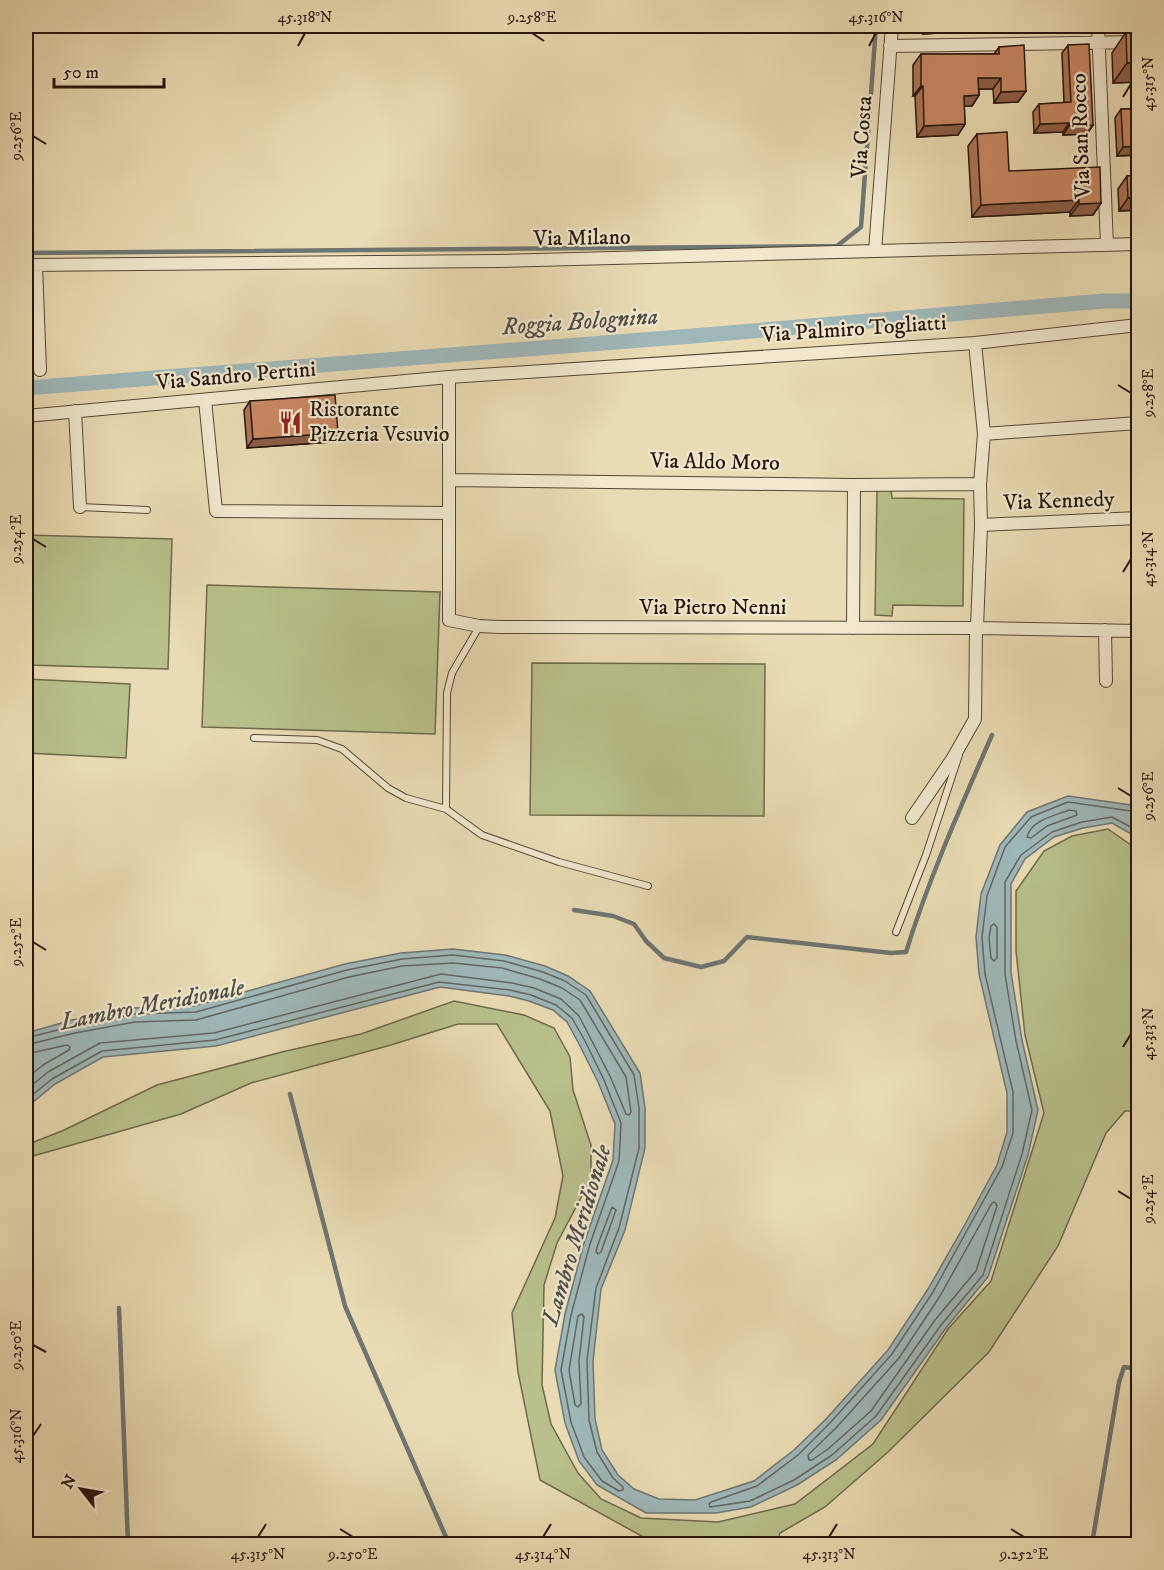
<svg xmlns="http://www.w3.org/2000/svg" width="1164" height="1570" viewBox="0 0 1164 1570" font-family="'IM FELL DW Pica',serif">
<style>
.green{fill:#b8c08b;stroke:#6e6a4b;stroke-width:1.5}
.water{fill:#9eb8b9;stroke:#6e7673;stroke-width:1.5}
.lines{fill:none;stroke-linecap:round;stroke-linejoin:round}
.shore{stroke:#626662;stroke-width:1.5}
.stream{stroke:#6e7673;stroke-width:4.5}
.canal{stroke:#9eb8b9;stroke-width:15}
.lane-casing{stroke:#564635;stroke-width:8}
.street-casing{stroke:#564635;stroke-width:14}
.lane{stroke:#f1e8ce;stroke-width:6}
.street{stroke:#f1e8ce;stroke-width:12}
.wall{fill:#ac7455;stroke:#25140b;stroke-width:1.5}
.shaded-wall{fill:#8c5e45;stroke:#25140b;stroke-width:1.5}
.building{fill:#c88763;stroke:#25140b;stroke-width:1.5}
.ticks{fill:none;stroke:#25140b;stroke-width:2}
.labels{text-anchor:middle;dominant-baseline:central;stroke-width:4.5;stroke-linejoin:round;paint-order:stroke}
.street-label{font-size:22px;fill:#25140b;stroke:#f1e8ce}
.poi-label{font-size:22px;fill:#25140b;stroke:#f1e8ce;text-anchor:start}
.water-label{font-size:24px;font-style:italic;fill:#4f4d48;stroke:#f1e8ce}
.neatline{fill:none;stroke:#25140b;stroke-width:2}
.ticks-label{font-size:15px;text-anchor:middle;fill:#25140b}
</style>
<rect width="100%" height="100%" fill="#e9dbb3"/>
<filter id="stains"><feTurbulence type="fractalNoise" baseFrequency=".00333" numOctaves="4"/><feColorMatrix values="0 0 0 0 .2 0 0 0 0 .09 0 0 0 0 .02 0 0 0 .5 -.17"/></filter>
<radialGradient id="worn" r=".72"><stop offset=".6" stop-color="#630" stop-opacity="0"/><stop offset="1" stop-color="#630" stop-opacity=".3"/></radialGradient>
<path class="green" d="M877 490H891L892 498 964 499 963 606 893 605 892 616 875 615Z
M26 535 172 539 168 669 26 665Z
M207 585 440 592 435 734 202 727Z
M532 663 765 664 764 816 530 815Z
M26 679 130 684 126 758 26 753Z
M1108 829 1138 850V1111H1125L1106 1133 1058 1246 989 1352 888 1452 825 1507 780 1533 777 1544H656L540 1480 518 1372 512 1313 555 1218 563 1176 550 1111 497 1024H458L391 1045 251 1083 181 1114 26 1158V1145L62 1131 157 1085 282 1052 361 1034 454 1001 524 1015 554 1028 570 1057 573 1090 591 1145V1179L557 1243 544 1285 542 1385 551 1424 578 1473 601 1499 641 1518 718 1522 795 1504 873 1444 948 1329 991 1281 1044 1113 1025 1035 1016 951V891L1044 851 1072 836Z"/>
<path class="water" d="M1068 796 1138 806V838L1112 823 1083 828 1054 837 1025 859 1011 884V973L1022 1040 1038 1110 1028 1155 988 1277 946 1328 881 1420 836 1460 797 1485 751 1507 716 1513H646L597 1485 579 1461 565 1423 555 1370 565 1314 584 1243 613 1160 615 1124 598 1082 579 1044 567 1022 553 1010 529 1001 509 996 440 987 216 1046 103 1057 55 1084 26 1108V1033L72 1020 133 1008 194 1006 345 964 401 953 453 949 505 955 545 966 568 976 590 991 640 1073 645 1108V1148L625 1230 601 1289 593 1361 595 1419 602 1450 618 1475 634 1489 659 1499 695 1500 754 1481 794 1450 826 1419 888 1350 928 1289 964 1226 997 1165 1007 1132V1093L979 974 976 937 981 894 1000 845 1027 812Z"/>
<g class="lines">
<path class="shore" d="M1069 810 1076 811 1077 815 1047 826 1031 838 1027 837C1031 820 1054 816 1069 810Z
M1138 812 1068 802 1031 817 1005 847 987 896 982 937 985 974 1013 1092V1133L1002 1167 933 1292 892 1354 830 1423 798 1455 757 1486 711 1502 709 1504 710 1507 750 1501 794 1480 832 1455 876 1416 941 1325 983 1275 1022 1154 1032 1110 1016 1041 1005 974V882L1021 855 1052 832 1082 822 1112 817 1138 831
M994 924 997 927V958L994 961 991 958 989 938 991 926Z
M26 1038 74 1026 134 1014 196 1012 347 970 402 959 453 955 504 961 543 972 565 981 586 995 634 1075 639 1108V1148L619 1228 596 1288 587 1360 589 1420 597 1452 613 1478 623 1487V1490L619 1491 602 1481 584 1457 571 1422 561 1370 571 1315 590 1244 619 1161 621 1123 604 1080 585 1041 572 1018 556 1005 531 995 510 990 439 982 215 1040 102 1051 52 1079 26 1100
M26 1045 75 1033 135 1022 196 1020 349 977 402 966 453 963 502 968 540 979 562 988 580 1000 626 1077 631 1112 629 1115 626 1114 610 1076 579 1016 561 999 534 988 512 983 441 974 214 1033 100 1043 48 1072 26 1090
M26 1054 67 1045 70 1047 69 1050 43 1065 26 1079
M995 1202 997 1206 976 1271 935 1320 871 1411 828 1449 812 1460H809L808 1455 836 1428 899 1358 940 1296 992 1203Z
M612 1207 616 1210 601 1252 598 1254 596 1251 597 1247Z
M582 1314 584 1317 579 1361 581 1404 578 1407 575 1405 569 1370 578 1316Z"/>
<path class="stream" d="M26 253 837 246 861 227 876 26
M574 910 613 916 634 924 646 941 664 958 701 967 724 961 747 937 891 953 906 952C929 878 961 806 992 735
M290 1094 345 1306 449 1544
M119 1308 128 1544
M1092 1544 1119 1382 1124 1367 1138 1369"/>
<path class="canal" d="M26 388 693 336 1104 301H1138"/>
<defs>
<path id="lane" d="M80 507 147 510
M254 738 317 740 342 749 388 788 406 798 446 809 482 835 559 862 648 886
M446 809 447 693 452 673 479 627
M896 932 926 855 959 755"/>
<path id="street" d="M1098 26 1107 245
M890 46 1138 42
M875 251 892 26
M26 265 498 261 1138 244
M36 265 40 370
M975 343 984 434 980 484 981 525 977 628
M449 377V620L479 626 499 627 977 628 1138 631
M205 400 216 511 449 513
M75 411 80 507
M26 416 449 377 975 343 1138 325
M984 434 1138 423
M449 480 854 485 980 484
M981 525 1138 518
M853 628 854 485
M1105 630 1106 681
M912 818 953 758 975 719 976 629"/>
</defs>
<use href="#lane" class="lane-casing"/>
<use href="#street" class="street-casing"/>
<use href="#lane" class="lane"/>
<use href="#street" class="street"/>
</g>
<path class="wall" d="M922 26H1060L923 34Z
M1126 32 1138 82 1113 83 1112 53Z
M1068 45 1093 125 1087 134 1063 135V132L1034 133 1033 112 1039 104 1064 103 1062 53Z
M999 47 1026 91 1018 102 994 103 993 89H979V95L972 106H964L965 124 958 135 917 137 915 96H913V65L921 54H994Z
M1121 109H1138V155L1117 156 1115 118Z
M977 134 1009 171 1101 203 1093 215 1070 216V212L972 217 968 146Z
M1127 176 1138 210 1119 211 1118 189Z
M250 401 338 433 332 442 247 448 244 410Z"/>
<path class="shaded-wall" d="M929 26H1060L923 34Z
M1138 62V82L1113 83 1127 63Z
M978 78H1001L993 89H971Z
M921 86H923L915 96H913Z
M1026 91 1018 102 994 103 1001 92Z
M979 95 972 106H956L964 96Z
M1069 123 1063 132 1034 133 1040 124Z
M965 124 958 135 917 137 924 126Z
M1093 125 1087 134 1063 135 1069 126Z
M1138 146V155L1117 156 1123 147Z
M1138 197V210L1119 211 1128 198Z
M1079 200 1070 212 972 217 981 205Z
M1101 203 1093 215 1070 216 1079 204Z
M338 433 332 442 247 448 253 439Z"/>
<path class="building" d="M1126 32H1138V62L1127 63Z
M1089 44 1093 125 1069 126V123L1040 124 1039 104 1071 102 1068 45Z
M1024 45 1026 91 1001 92V78H978L979 95 964 96 965 124 924 126 923 86H921V54H999V47Z
M1121 109H1138V146L1123 147Z
M1007 132 1009 171 1100 167 1101 203 1079 204V200L981 205 977 134Z
M1138 175V197L1128 198 1127 176Z
M335 395 338 433 253 439 250 401Z"/>
<path class="ticks" d="M532 33 544 41M298 46 305 33M869 46 876 33M1123 97 1131 84M33 136 46 144M1118 385 1131 393M33 539 46 547M1123 572 1131 559M1118 788 1131 796M33 942 46 950M1123 1047 1131 1034M1118 1191 1131 1199M33 1345 46 1352M33 1436 41 1424M340 1529 353 1537M1011 1529 1024 1537M258 1537 266 1524M543 1537 551 1524M829 1537 837 1524"/>
<defs>
<symbol id="restaurant-bare" viewBox="-9 -9 18 18"><path d="M-5-6h1v4h1v-4h1v4h1v-4h1v5L-1.5 .5V6h-2V.5L-5-1ZM5-6V6H3V1.5H1.5Q1.5-4 5-6Z" fill="#8f2418" stroke="#f1e8ce" stroke-width="2.5" paint-order="stroke"/></symbol>
</defs>
<g fill-rule="evenodd">
<use href="#restaurant-bare" x="274" y="406" width="33" height="33"/>
</g>
<g class="labels">
<g class="street-label">
<text transform="translate(1081 136) rotate(-92)">Via San Rocco</text>
<text transform="translate(862 137) rotate(-86)">Via Costa</text>
<text transform="translate(582 238) rotate(-1)">Via Milano</text>
<text transform="translate(854 329) rotate(-4)">Via Palmiro Togliatti</text>
<text transform="translate(236 376) rotate(-5)">Via Sandro Pertini</text>
<text transform="translate(715 462) rotate(1)">Via Aldo Moro</text>
<text transform="translate(1059 501) rotate(-2)">Via Kennedy</text>
<text x="713" y="607">Via Pietro Nenni</text>
</g>
<g class="poi-label">
<text x="309" y="409">Ristorante<tspan x="309" dy="25">Pizzeria Vesuvio</tspan></text>
</g>
<g class="water-label">
<text transform="translate(580 322) rotate(-4)">Roggia Bolognina</text>
<text transform="translate(152 1005) rotate(-11)">Lambro Meridionale</text>
<text transform="translate(577 1235) rotate(-73)">Lambro Meridionale</text>
</g>
</g>
<rect width="1164" height="1570" fill="none" stroke="#e9dbb3" stroke-width="66"/>
<g transform="translate(81 1489) rotate(301)" stroke="#f1e8ce" stroke-width="4.5" paint-order="stroke">
<path d="M0-4.5L10 22L0 15L-10 22Z" fill="#25140b"/>
<text y="-9" font-size="16" font-weight="bold" text-anchor="middle" fill="#25140b">N</text>
</g>
<path d="M54 78v9h110v-9" fill="none" stroke="#25140b" stroke-width="3"/>
<text x="63" y="78" font-size="18" fill="#25140b" stroke="#f1e8ce" stroke-width="4.5" paint-order="stroke">50 m</text>
<rect x="33" y="33" width="1098" height="1504" class="neatline"/>
<g class="ticks-label">
<text x="305" y="22">45.318°N</text>
<text x="532" y="22">9.258°E</text>
<text x="876" y="22">45.316°N</text>
<text transform="translate(1148 84) rotate(-90)" y="5">45.315°N</text>
<text transform="translate(16 136) rotate(-90)" y="5">9.256°E</text>
<text transform="translate(1148 393) rotate(-90)" y="5">9.258°E</text>
<text transform="translate(16 539) rotate(-90)" y="5">9.254°E</text>
<text transform="translate(1148 559) rotate(-90)" y="5">45.314°N</text>
<text transform="translate(1148 796) rotate(-90)" y="5">9.256°E</text>
<text transform="translate(16 942) rotate(-90)" y="5">9.252°E</text>
<text transform="translate(1148 1034) rotate(-90)" y="5">45.313°N</text>
<text transform="translate(1148 1199) rotate(-90)" y="5">9.254°E</text>
<text transform="translate(16 1345) rotate(-90)" y="5">9.250°E</text>
<text transform="translate(16 1436) rotate(-90)" y="5">45.316°N</text>
<text x="258" y="1559">45.315°N</text>
<text x="353" y="1559">9.250°E</text>
<text x="543" y="1559">45.314°N</text>
<text x="829" y="1559">45.313°N</text>
<text x="1024" y="1559">9.252°E</text>
</g>
<rect width="100%" height="100%" filter="url(#stains)"/>
<rect width="100%" height="100%" fill="url(#worn)"/>
</svg>
